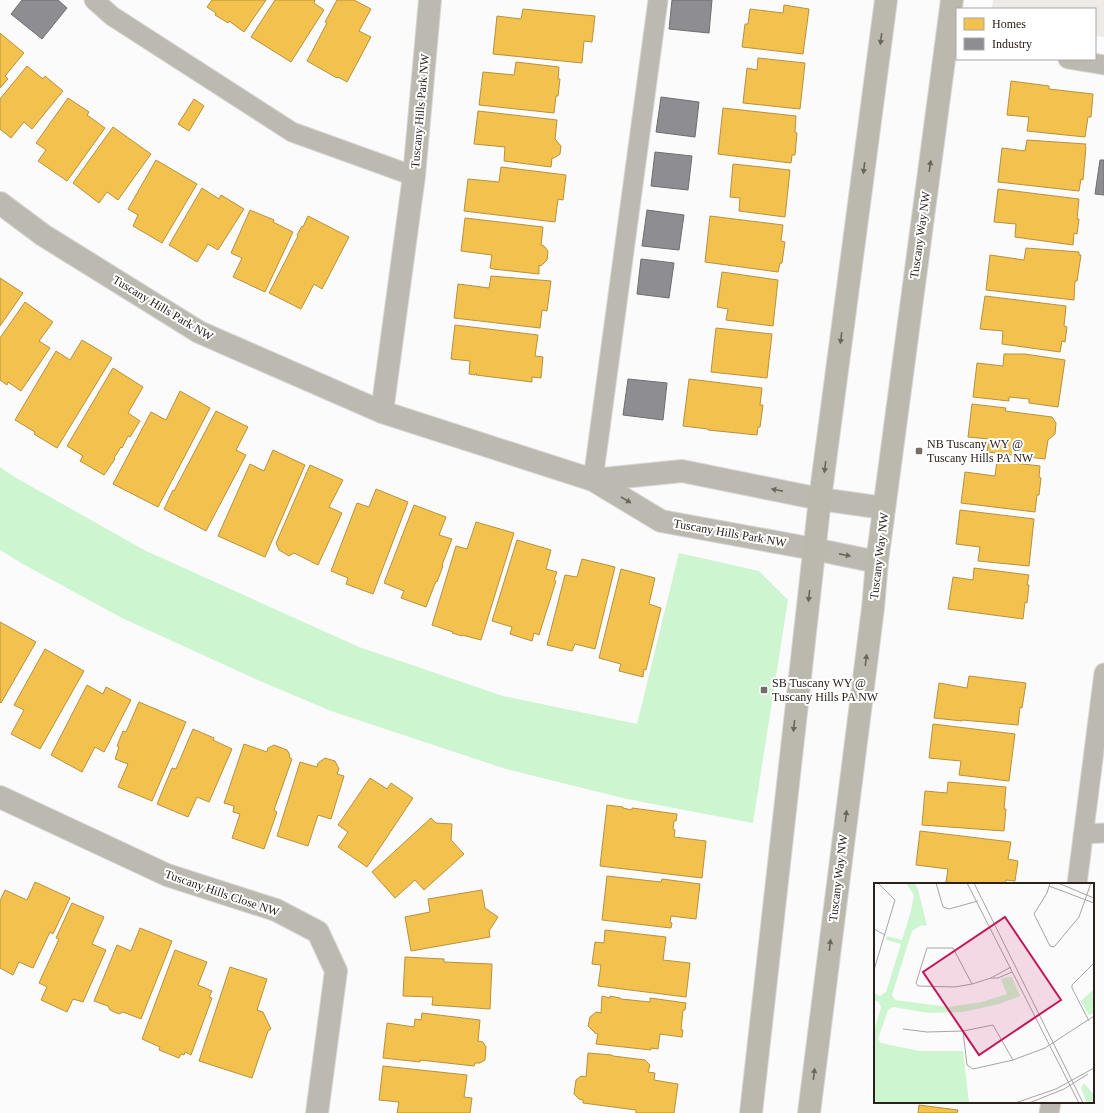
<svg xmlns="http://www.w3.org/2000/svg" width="1104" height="1113" viewBox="0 0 1104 1113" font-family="'Times New Roman',serif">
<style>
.built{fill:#eeeae7}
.green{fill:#ccf5d0}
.homes{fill:#f2c14e;stroke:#b7913e}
.industry{fill:#8d8d92;stroke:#706d6e}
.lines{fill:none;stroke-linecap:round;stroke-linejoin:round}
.lane-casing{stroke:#dad8d7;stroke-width:21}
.street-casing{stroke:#dad8d7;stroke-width:24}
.secondary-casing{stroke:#dad8d7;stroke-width:24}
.lane{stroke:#bcbab0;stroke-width:19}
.street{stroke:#bcbab0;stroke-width:22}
.secondary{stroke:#bbb9ae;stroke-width:22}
.oneway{fill:#6c655d}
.oneway2{fill:#6d665e}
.poi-dot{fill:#746d69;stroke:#fff;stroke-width:1.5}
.labels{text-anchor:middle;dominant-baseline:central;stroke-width:4;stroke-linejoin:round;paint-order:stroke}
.street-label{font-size:12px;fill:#2c211a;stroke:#fff}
.poi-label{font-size:12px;fill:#2c211a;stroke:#fff;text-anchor:start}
.inset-road{fill:none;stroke:#a8a4a1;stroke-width:1}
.view{fill:#c2185b;fill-opacity:0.15;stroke:#c2185b;stroke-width:2}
.inset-edge{fill:none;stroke:#2c211a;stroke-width:2}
</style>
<rect width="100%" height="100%" fill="#fbfbfb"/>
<path class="built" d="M993 0H1104V37L1095 36V9H992Z"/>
<path class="green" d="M0 467 11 475 144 550 359 647 503 696 637 724 679 553 759 571 788 600 753 823 627 799 506 769 331 711 260 681 122 618 21 563 0 550Z"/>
<path class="homes" d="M212 0H266L244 32 229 21 228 23 215 15 216 13 207 7Z
M275 0H315L314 3 324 10 291 62 251 37Z
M337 0H354L371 9 359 31 371 37 347 82 338 77 337 78 307 61 327 23 325 22Z
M784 5 809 9 803 54 742 47 745 24H748L750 9 783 13Z
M523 9 595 16 592 42 584 41 582 63 493 54 497 16 521 19Z
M0 33 24 53 5 76 8 79 0 88Z
M758 58 805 63 800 109 743 103 747 68 757 70Z
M516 62 559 67 558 79H560L558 96H556L554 113 479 105 483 72 514 75Z
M27 66 43 79 45 76 63 91 32 129 24 122 11 138 0 129V99Z
M1011 81 1049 86V89L1093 94 1091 117H1088L1085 137 1027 131 1029 117 1007 115Z
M68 98 89 112 87 115 105 128 67 181 38 161 46 150 36 143Z
M194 99 204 106 189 131 178 124Z
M723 108 796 116 795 132 797 133 795 155H792L791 163 718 154Z
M478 111 557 120 555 139 561 146 560 154 554 158H552L551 167 504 161 505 147 474 144Z
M113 127 151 154 118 200 107 192 99 203 73 183Z
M1027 140 1086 144 1085 146 1086 147 1083 180 1081 179 1079 191 998 182 1002 148 1025 151Z
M156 160 197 184 162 243 133 226 138 215 128 209Z
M733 164 790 170 785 217 739 211 740 198 730 197Z
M501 167 566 175 563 200 558 199 555 222 464 211 468 179 499 182Z
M202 188 219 199 221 195 244 209 218 250 208 244 197 262 169 245Z
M998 189 1079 199 1077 219H1079L1077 234 1074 233 1073 245 1015 237 1016 224 994 222Z
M250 210 274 220 273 222 293 232 265 292 233 277 242 258 231 253Z
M308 216 349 237 322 289 314 284 301 309 269 293 298 236 297 235 302 226 303 227Z
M710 216 783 225 781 241 785 242 782 263H780L778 272 705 262Z
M465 218 543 227 541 245 544 246 548 251 547 260 541 266 539 265V274L493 269 490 268 492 255 461 251Z
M1026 248 1079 252V255H1081L1077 281H1075L1074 300 986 290 990 255 1024 260Z
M722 272 778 280 773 326 726 320 728 309 717 307Z
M491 276 551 281 547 311 542 310 540 328 454 318 458 284 489 288Z
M0 278 23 293 0 326Z
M985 296 1066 306 1064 326 1067 327 1065 342 1062 341 1060 352 1002 344 1003 331 980 329Z
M25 302 53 322 39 341 50 348 21 391 8 382 7 385 0 380V338Z
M455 325 538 335 535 356 543 357 541 378 532 377V382L476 375 477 374H475V375L469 374 470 361 451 359Z
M716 328 772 334 767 378 711 372Z
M82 340 112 358 57 448 34 434 35 432 15 420 56 351 70 360Z
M1004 354H1025L1065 360 1058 407 1029 403V399L1009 397V401L973 397 977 363 1003 366Z
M113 368 143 387 128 413 140 421 130 437 128 436 122 448 121 447 114 458 115 459 104 475 80 461 83 456 67 446Z
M689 379 762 388 760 405H763L760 427H758L757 435 708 430V429L683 426Z
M180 391 210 408 158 507 113 484 151 412 166 420Z
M972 404 1006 408 1005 411 1052 417 1056 423 1055 434 1048 440 1045 459 987 452 989 439 968 437Z
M216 411 248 427 236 450 246 455 206 531 164 509 173 490 174 491Z
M273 450 305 465 265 557 218 536 250 464 264 471Z
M997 461 1040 466 1039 477 1041 478 1039 495H1037L1035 512 961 503 965 472 995 476Z
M310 465 343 480 329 507 342 513 318 565 294 553 289 556 279 550 276 543Z
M376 489 408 502 373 594 346 584 348 578 331 571 357 503 369 507Z
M414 505 446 517 439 535 452 539 442 565 443 566 437 582 436 581 426 607 401 598 404 591 384 583Z
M960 510 1034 519 1029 566 978 561 980 547 956 544Z
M476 522 514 533 481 640 462 635V636L452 633 453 632 432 625 456 546 467 549Z
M517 540 551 550 546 569 557 572 554 580 556 581 539 635 534 633 532 641 510 634 512 627 492 621Z
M582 559 615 567 595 649 575 644 572 651 547 645 565 575 577 577Z
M974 568 1029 575 1027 585H1029L1027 603 1025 602 1023 619 948 609 953 577 973 580Z
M621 569 655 578 649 604 661 608 646 670 644 669 643 677 619 671 621 664 599 658Z
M0 622 36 642 1 703 0 702Z
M45 649 84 671 40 749 11 734 24 710 14 705Z
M969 676 1026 683 1022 708 1020 707 1018 725 962 720V721L934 718 939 683 967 688Z
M87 685 103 694 106 687 131 700 104 752 95 747 82 772 51 755Z
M139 702 186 722 152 801 118 787 128 764 115 759 119 747 117 746 123 731 126 732Z
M933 724 1015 734 1009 781 959 775 961 761 929 758Z
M193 729 214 738 213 740 232 749 209 802 197 797 188 817 157 804 172 768 176 769Z
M244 744 267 752 268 748 274 745 287 750 290 755 289 757 292 759 274 810 277 812 264 849 232 838 240 814 233 812 234 806 224 803Z
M325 758 335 761 339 769 337 774 344 776 331 819 318 815 308 846 277 836 300 762 317 767 318 763Z
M370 778 387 789 391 783 413 798 367 867 338 847 348 832 338 825Z
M948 782 1006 787 1004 809H1006L1004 831 922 825 925 791 947 793Z
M607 805 623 807V808L632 810V808L677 814 676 821H674L673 829 675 830 674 837 706 841 702 878 600 866Z
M431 818 436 823 452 824 451 840 464 854 424 890 415 880 395 898 372 872Z
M920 831 1011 842 1008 859 1018 861 1015 881 1006 880 1005 884H966L946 882 948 869 916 865Z
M607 876 661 882 662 879 700 884 696 919 671 916 670 922 672 923 671 928 602 920Z
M35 882 70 898 53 934 50 932 33 968 19 962 13 975 0 968V901L5 890 27 900Z
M482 890 485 908 498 917 489 931 490 937 411 951 405 917 430 912 428 899Z
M72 903 104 917 92 944 106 950 83 1002 73 999 67 1012 41 1000 47 987 39 983 59 939 56 938Z
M140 928 172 941 141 1019 123 1012 119 1014 110 1010 108 1006 94 1001 117 945 131 951Z
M605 930 666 937 663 960 690 963 686 997 598 986 601 965 592 964 595 942 604 943Z
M175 950 207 962 198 985 212 991 209 997 212 998 191 1055 185 1052 184 1055 181 1054 179 1058 159 1050 160 1047 142 1039Z
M405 957 444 959V962L492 964 490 1009 432 1005 433 997 403 996Z
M230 967 267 979 257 1010 263 1012 271 1029 268 1031 252 1078 199 1061Z
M602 996 610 998V996L620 998 621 999 650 1002V998L686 1003 685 1010H683L681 1030H683L682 1037 660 1034 658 1049 651 1048V1050L596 1044 598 1034 595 1033 588 1026 590 1017 596 1012 601 1013Z
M422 1013 480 1020 478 1041 483 1042 486 1047 485 1060 480 1063H475L474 1066 420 1060V1062L383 1058 387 1023 414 1027 415 1019 421 1020Z
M588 1053 612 1055 613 1056 645 1060 650 1065 648 1072 655 1073 654 1080 678 1084 674 1113H636V1110L583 1103V1100L579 1099 574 1094 576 1080 581 1076 586 1077Z
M383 1066 467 1075 464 1097 472 1098 470 1113H397L399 1102 379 1100Z
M919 1105 958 1110 957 1113H918Z"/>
<path class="industry" d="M22 0H58L67 8 42 39 11 14Z
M672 0H712L709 33 669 29Z
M661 97 699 102 695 137 656 132Z
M655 152 692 156 688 190 651 186Z
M1100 160H1104V195L1095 194Z
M647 210 684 215 679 250 642 246Z
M641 259 674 263 669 298 637 294Z
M628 379 667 383 663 420 623 415Z"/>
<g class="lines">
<defs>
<path id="lane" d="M94 0 112 16 292 132 414 176
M1068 59 1104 65
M593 480 658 0
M1083 834 1104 833
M1077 884 1104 673
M1049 1113 1051 1102"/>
<path id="street" d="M0 203 43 235 199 332 382 412 593 480 661 521 814 549 877 562
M382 412 414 176 430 0
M593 480 682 471 820 499 884 508
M0 797 167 875 276 910 318 932 336 971 317 1113"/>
<path id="secondary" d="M751 1113 820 499 886 0
M809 1113 873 608 877 562 952 0"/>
</defs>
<use href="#lane" class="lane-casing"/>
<use href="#street" class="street-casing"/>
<use href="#secondary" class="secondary-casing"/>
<use href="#lane" class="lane"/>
<use href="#street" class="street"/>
<use href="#secondary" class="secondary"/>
</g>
<defs><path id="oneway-solid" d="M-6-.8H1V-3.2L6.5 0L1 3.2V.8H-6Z"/></defs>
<g class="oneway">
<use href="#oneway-solid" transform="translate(881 39) rotate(97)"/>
<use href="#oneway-solid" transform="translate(930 166) rotate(-82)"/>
<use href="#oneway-solid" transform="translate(864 168) rotate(97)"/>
<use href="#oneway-solid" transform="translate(841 338) rotate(97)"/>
<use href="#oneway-solid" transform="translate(825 467) rotate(97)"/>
<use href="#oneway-solid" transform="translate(809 596) rotate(96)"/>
<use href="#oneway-solid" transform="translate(866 660) rotate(-83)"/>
<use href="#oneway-solid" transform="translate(794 726) rotate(96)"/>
<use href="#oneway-solid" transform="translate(846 816) rotate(-83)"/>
<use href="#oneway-solid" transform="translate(830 945) rotate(-83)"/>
<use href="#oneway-solid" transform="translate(814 1074) rotate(-83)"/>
</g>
<g class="oneway2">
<use href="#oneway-solid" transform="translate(777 490) rotate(-169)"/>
<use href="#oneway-solid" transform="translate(626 500) rotate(31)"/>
<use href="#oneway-solid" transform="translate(845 555) rotate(11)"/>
</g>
<g class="poi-dot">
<rect x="915" y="447" width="8" height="8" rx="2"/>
<rect x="760" y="686" width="8" height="8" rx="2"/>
</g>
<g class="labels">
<g class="street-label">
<text transform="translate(420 111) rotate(-85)">Tuscany Hills Park NW</text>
<text transform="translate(920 235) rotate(-82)">Tuscany Way NW</text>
<text transform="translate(163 308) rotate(31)">Tuscany Hills Park NW</text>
<text transform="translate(730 533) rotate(10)">Tuscany Hills Park NW</text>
<text transform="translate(879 556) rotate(-83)">Tuscany Way NW</text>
<text transform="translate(838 878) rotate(-83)">Tuscany Way NW</text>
<text transform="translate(222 893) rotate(19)">Tuscany Hills Close NW</text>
</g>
<g class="poi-label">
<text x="927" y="444">NB Tuscany WY @<tspan x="927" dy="14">Tuscany Hills PA NW</tspan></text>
<text x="772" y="683">SB Tuscany WY @<tspan x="772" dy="14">Tuscany Hills PA NW</tspan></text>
</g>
</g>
<g transform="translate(874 883)">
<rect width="220" height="220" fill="#fbfbfb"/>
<path d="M32 0H41L44 6 53 43 48 42 38 48 18 112 21 117 74 124 108 119 133 111 127 96 134 94H138L146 113 125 121 89 129 55 130 19 124 14 127 4 156 7 160 45 168H89L95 220 0 219V147L7 125 5 119 0 117V110L6 113 12 109 27 61 12 57 13 53 28 57 37 28 40 12ZM220 106V130L215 132 207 118ZM210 200 220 212V220H213L207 205Z" fill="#ccf5d0"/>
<path class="inset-road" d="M62 0 69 24 75 26 104 18M93 0 205 220M100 0 209 220M176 0 173 10 160 31 176 63 180 64 205 34 217 0M184 0 220 15M175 3 220 20M0 46 11 52M0 87 21 17 4 0M117 95 137 84M98 101 79 65H53L42 100 44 103 81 104 98 101 117 95H124L138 89M215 138 198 105V102L220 80M29 146 53 149 89 148M139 177 119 142 89 148 93 182 99 186 139 177 171 165 220 133M141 220 182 206 220 185M155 220 190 206 214 191"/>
<path class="view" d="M131 34 187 117 105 172 49 89Z"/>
<rect width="220" height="220" class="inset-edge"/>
</g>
<rect x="956" y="8" width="140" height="52" fill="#ffffff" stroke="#aba6a3"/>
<rect x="964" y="18" width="20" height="12" fill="#f2c14e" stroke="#aba6a3"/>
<text x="992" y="28" font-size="12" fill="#2c211a">Homes</text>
<rect x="964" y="38" width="20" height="12" fill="#8d8d92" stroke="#aba6a3"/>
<text x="992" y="48" font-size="12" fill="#2c211a">Industry</text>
</svg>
